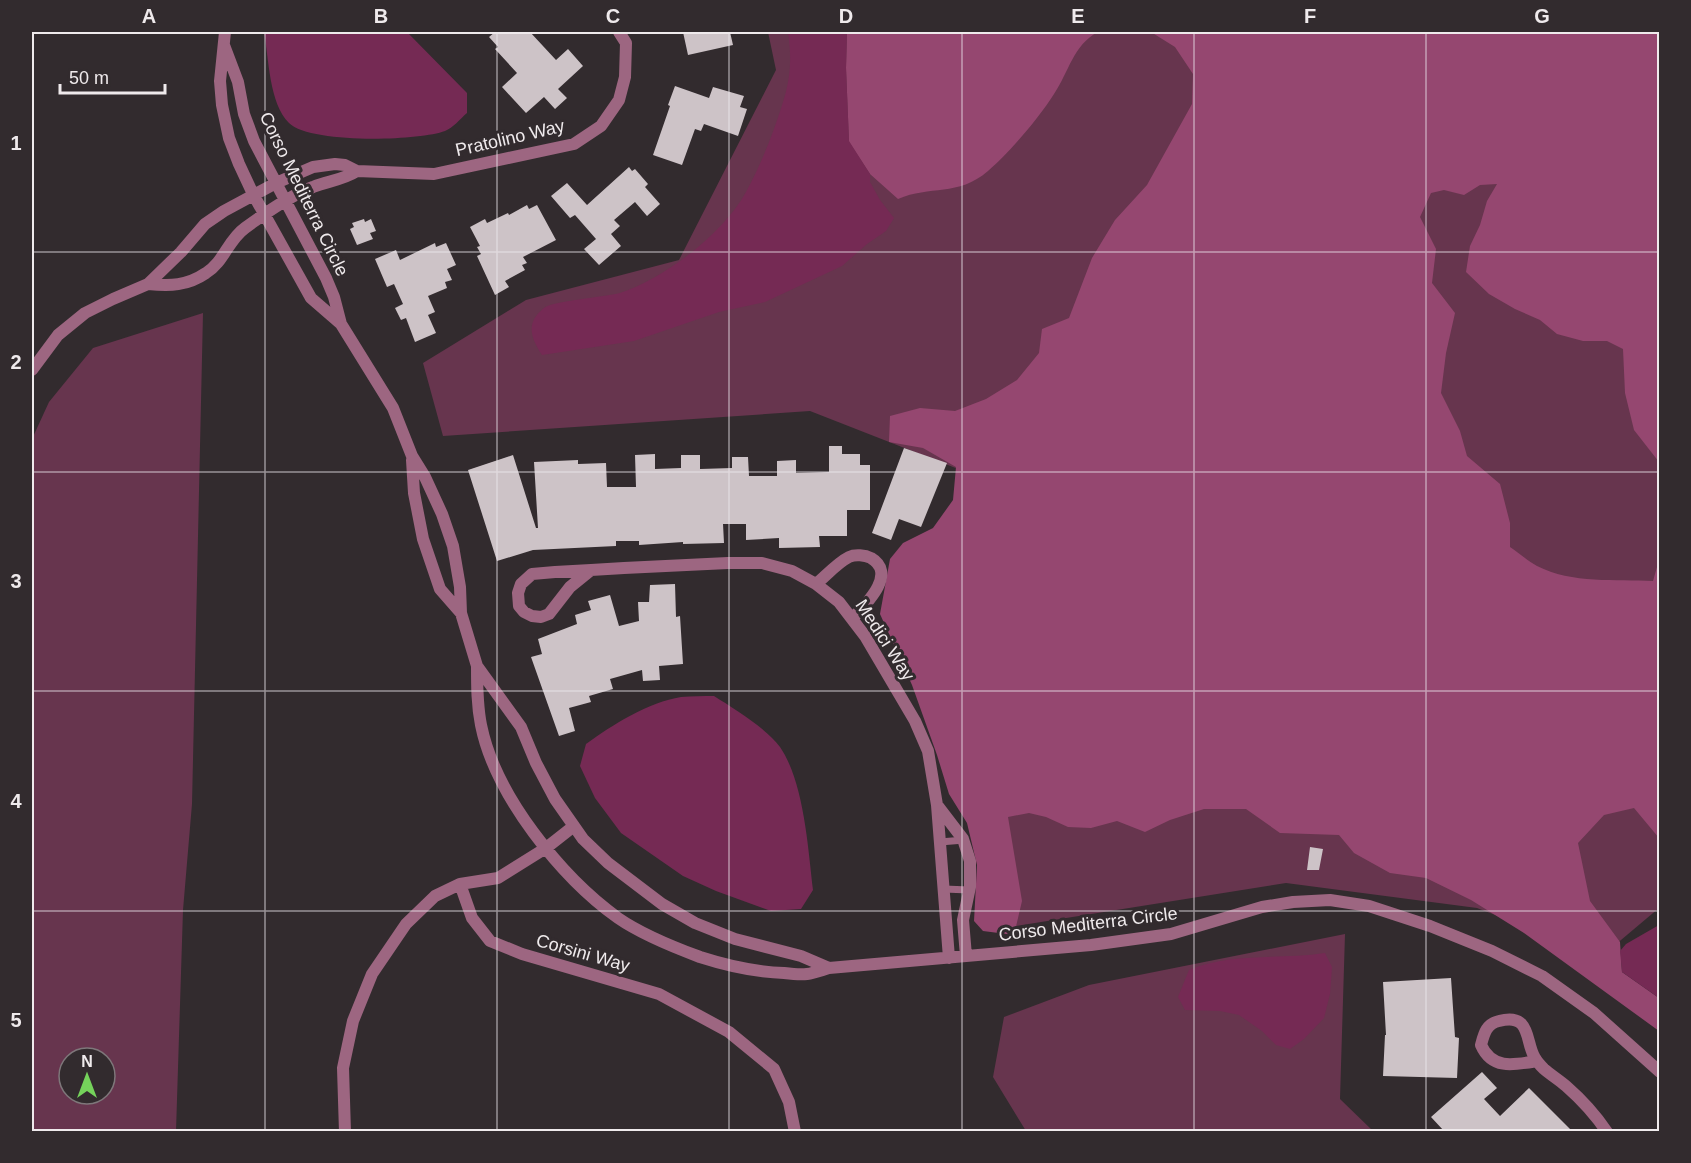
<svg xmlns="http://www.w3.org/2000/svg" width="1691" height="1163" viewBox="0 0 1691 1163" font-family="Arial,sans-serif">
<style>
.green{fill:#67354e;fill-rule:evenodd}
.forest{fill:#954770}
.water{fill:#752a54}
.building{fill:#cdc3c7}
.lines{fill:none;stroke-linecap:round;stroke-linejoin:round}
.lane{stroke:#9d6681;stroke-width:7}
.street{stroke:#9d6681;stroke-width:12}
.grid{fill:none;stroke:#efeaec;stroke-width:1.5;stroke-opacity:0.55}
.labels{text-anchor:middle;dominant-baseline:central;stroke-width:6;stroke-linejoin:round;paint-order:stroke}
.street-label{font-size:18px;fill:#efeaec;stroke:#322b2e}
.neatline{fill:none;stroke:#efeaec;stroke-width:2}
.grid-label{font-size:20px;text-anchor:middle;font-weight:bold;fill:#efeaec}
</style>
<rect width="100%" height="100%" fill="#322b2e"/>
<path class="green" d="M768 32H1659V908L1602 956 1477 908 1286 883 1004 928 999 485 810 411 443 436 423 363 526 300 679 260 776 70Z
M203 313 192 804 183 910 176 1131H32V439L49 402 93 348ZM69 1058H105V1094H69Z
M1345 934 1340 1099 1373 1131H1026L993 1077 1004 1017 1089 985Z"/>
<path class="forest" d="M847 32H1098C1073 45 1069 72 1054 94 1039 118 1010 152 988 171 958 197 930 185 898 199L870 174 849 142 846 68Z
M1151 32H1659V462L1634 430 1625 393 1623 349 1607 341H1583L1557 334 1540 320 1515 309 1489 294 1466 272 1470 246 1480 225 1487 201 1497 184 1480 185 1464 195 1444 190 1431 193 1420 217 1436 249 1432 283 1455 313 1446 353 1441 393 1460 431 1467 456 1500 484 1510 523V547C1519 553 1528 561 1537 566 1572 584 1616 579 1653 581L1659 560V838L1634 808 1604 815 1578 843 1590 901 1620 942 1622 972 1659 998V1031L1524 933 1471 900 1426 878 1390 873 1354 853 1339 835 1280 833 1246 809H1204L1170 820 1145 832 1117 821 1091 828 1068 827 1046 817 1029 813 1008 817 1022 901 1014 935 983 931 974 921 977 865 967 823 949 794 937 755 912 685 880 614 890 559 903 543 933 528 953 500 956 467 923 448 889 442 890 416 920 408 955 411 986 399 1017 380 1039 353 1042 329 1069 318 1092 258 1115 220 1147 185 1192 104 1193 74 1175 47Z"/>
<path class="water" d="M264 32H407L467 93V113C460 119 453 128 445 131 418 141 310 144 289 123 269 103 269 59 264 32Z
M788 32H847L846 68 849 141 870 174V182L880 200 894 218 886 231 867 244 842 266 765 302 719 312 634 341 542 355C531 338 525 323 544 308 552 301 605 297 620 293 664 279 724 233 746 192 757 172 766 151 774 129 787 92 794 72 788 32Z
M714 696C733 708 766 728 780 747 804 782 808 848 813 890L801 909 771 911 716 891 683 876 621 833 595 798 580 766 586 744C612 725 649 702 681 697 692 696 703 696 714 696Z
M1659 925V998L1622 972 1620 951 1626 944Z
M1325 953 1332 967 1330 994 1324 1018 1304 1039 1290 1049 1276 1045 1262 1031 1239 1015 1220 1011 1185 1010 1178 997 1189 970C1231 952 1281 960 1325 953Z"/>
<path class="building" d="M495 32H530L556 60 568 49 583 66 558 89 567 98 555 109 544 97 526 113 502 87 517 73 495 49 498 47 489 37Z
M683 32H730L733 45 688 55Z
M675 86 709 98 713 87 744 96 740 107 747 109 738 136 704 124 701 131 695 129 682 165 653 155 670 106 668 105Z
M629 167 632 171 635 169 648 184 645 187 660 204 647 216 635 202 614 220 620 226 611 234 621 246 599 265 584 249 596 239 575 215 570 218 551 196 567 183 587 205Z
M527 205 529 209 537 205 556 240 523 257 527 263 522 265 525 270 505 281 509 287 495 295 477 256 481 254 477 247 480 246 470 227 485 219 487 223 508 213 509 215Z
M364 219 365 222 371 219 376 231 370 233 373 239 357 245 350 229 354 227 352 223Z
M435 243 436 247 446 243 456 265 447 269 452 280 445 282 447 288 428 296 435 312 428 315 436 333 415 342 406 318 401 320 395 308 403 304 394 284 387 287 375 259 396 250 400 260Z
M829 446H842V454H860V465H870V510H847V536H819L820 547 779 548V538L746 540V524H723L724 543 683 544V542L639 545V541H616V546L533 550 497 561 468 470 513 455 536 528H538L534 462 578 460V464L606 463 607 487H636L635 455 655 454V469L681 468V455H700V469L732 468V457H748L749 476H777V461L796 460V473L829 472Z
M904 448 947 463 921 527 899 519 891 540 872 533Z
M675 584 676 617 680 616 683 664 659 666 660 680 643 681 642 670 610 679 613 689 589 696 591 702 569 708 575 731 559 736 531 657 542 654 538 639 577 624 575 615 591 610 588 601 610 595 619 626 639 621 638 602H649L650 585Z
M1310 847 1323 849 1319 870H1307Z
M1451 978 1455 1037 1459 1038 1457 1078 1383 1076 1385 1035H1386L1383 982Z
M1482 1072 1497 1088 1484 1099 1500 1116 1529 1088 1572 1131H1444L1431 1117Z"/>
<g class="lines">
<path class="lane" d="M940 842 964 840
M944 889 969 890"/>
<path class="street" d="M224 45 238 82 244 114 254 141 326 278 334 297 341 324 311 298 253 194 239 164 229 138 222 105 220 81 225 32
M148 284C170 286 187 286 206 273 224 262 228 240 245 228 264 214 291 195 313 187 328 181 343 180 357 171
M341 324 393 408 412 456 425 477 442 514 453 546 460 587 461 613 477 666 521 727 536 763 555 799 583 839 608 863 662 904 695 923 735 939 801 956 829 968
M32 370 58 335 85 313 113 299 148 284 181 252 205 224 224 211 276 183 313 167 335 164 345 165 357 171 434 174 574 144 601 126 619 100 625 77 626 43 619 32
M412 460 414 493 423 539 440 589 461 613
M591 570 570 587 549 614 541 617 532 616 524 612 519 606 518 593 521 584 532 574 555 572 591 570 624 568 728 563H762L792 571 816 584 839 602 865 636 915 721 928 751 937 805 949 958
M816 584C826 576 837 563 849 557 855 554 865 555 871 558 898 574 865 605 852 619
M477 666C477 686 477 705 481 725 495 795 561 877 618 918 641 934 673 947 700 957 728 966 755 972 784 973 792 974 800 975 807 974 814 973 822 970 829 968L1091 945 1171 934 1262 907 1293 902 1330 900 1369 906 1430 926 1492 951 1542 976 1594 1013 1660 1072
M937 805 963 839 970 861V887L963 920 966 956
M460 884 472 918 490 941 522 954 659 994 729 1032 774 1069 789 1102 795 1132
M1537 1061C1514 1065 1492 1070 1481 1045 1484 1034 1486 1024 1499 1021 1532 1012 1525 1043 1535 1058 1537 1062 1541 1066 1544 1069 1551 1075 1559 1080 1566 1086 1582 1100 1595 1114 1607 1132
M345 1132 343 1068 353 1021 372 974 406 924 435 896 460 884 498 878 546 848 574 826"/>
</g>
<path class="grid" d="M265 32V1132M497 32V1132M729 32V1132M962 32V1132M1194 32V1132M1426 32V1132M32 252H1660M32 472H1660M32 691H1660M32 911H1660"/>
<g class="labels">
<g class="street-label">
<text transform="translate(510 138) rotate(-13)">Pratolino Way</text>
<text transform="translate(304 194) rotate(64)">Corso Mediterra Circle</text>
<text transform="translate(885 640) rotate(57)">Medici Way</text>
<text transform="translate(1088 924) rotate(-7)">Corso Mediterra Circle</text>
<text transform="translate(583 953) rotate(16)">Corsini Way</text>
</g>
</g>
<rect width="1691" height="1163" fill="none" stroke="#322b2e" stroke-width="66"/>
<g transform="translate(87 1076)"><circle r="28" fill="#322b2e" stroke="#7e777a" stroke-width="1.5"/>
<path d="M0-4.5L10 22L0 15L-10 22Z" fill="#75d25b"/>
<text y="-9" font-size="16" font-weight="bold" text-anchor="middle" fill="#efeaec">N</text>
</g>
<path d="M60 84v9h105v-9" fill="none" stroke="#efeaec" stroke-width="3"/>
<text x="69" y="84" font-size="18" fill="#efeaec" stroke="#322b2e" stroke-width="4.5" paint-order="stroke">50 m</text>
<rect x="33" y="33" width="1625" height="1097" class="neatline"/>
<g class="grid-label">
<text x="149" y="23">A</text>
<text x="381" y="23">B</text>
<text x="613" y="23">C</text>
<text x="846" y="23">D</text>
<text x="1078" y="23">E</text>
<text x="1310" y="23">F</text>
<text x="1542" y="23">G</text>
<text x="16" y="150">1</text>
<text x="16" y="369">2</text>
<text x="16" y="588">3</text>
<text x="16" y="808">4</text>
<text x="16" y="1027">5</text>
</g>
</svg>
